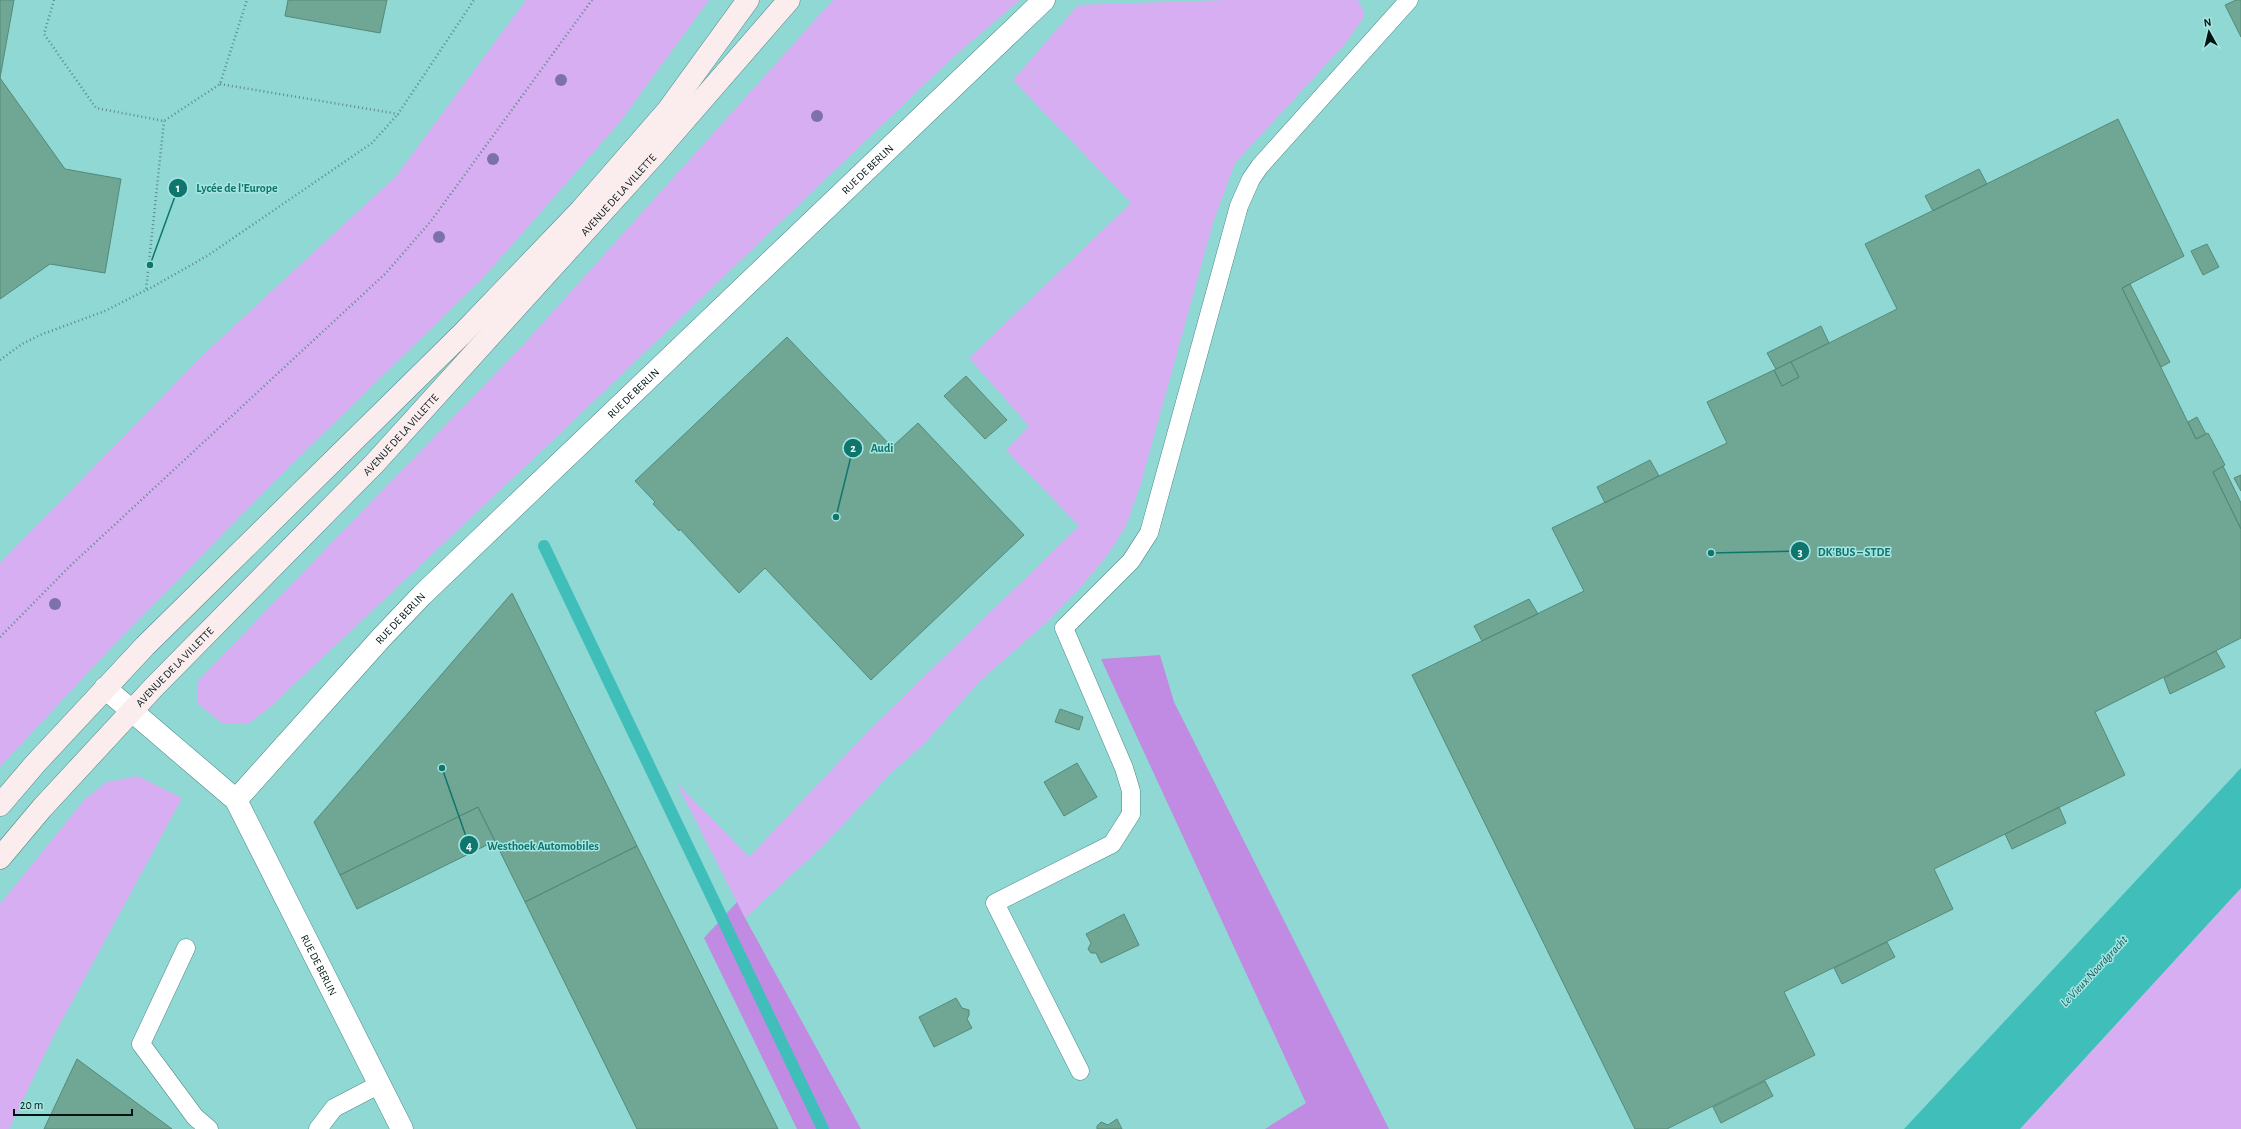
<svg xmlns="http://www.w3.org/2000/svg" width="2241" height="1129" viewBox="0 0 2241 1129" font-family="'Alegreya Sans',sans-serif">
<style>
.built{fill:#8fd8d4}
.green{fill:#d7aef2}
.forest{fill:#c18ae3}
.water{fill:#3fbeba}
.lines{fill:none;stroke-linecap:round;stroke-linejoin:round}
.stream{stroke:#3fbeba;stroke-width:12}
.building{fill:#6fa694;stroke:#548a79}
.lane-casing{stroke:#4e8a87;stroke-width:19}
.street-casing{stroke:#4e8a87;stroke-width:23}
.secondary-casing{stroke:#4e8a87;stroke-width:23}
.path{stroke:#5d8a87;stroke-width:2.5;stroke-dasharray:1 3;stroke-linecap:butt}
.lane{stroke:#fff;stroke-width:18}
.street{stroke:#fff;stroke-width:22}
.secondary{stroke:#fbeced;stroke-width:22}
.tree{fill:#7d71aa}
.labels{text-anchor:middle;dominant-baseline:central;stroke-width:3;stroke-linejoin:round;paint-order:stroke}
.street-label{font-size:11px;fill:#001413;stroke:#a6e5e1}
.water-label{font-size:12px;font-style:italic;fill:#135a58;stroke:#a6e5e1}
.leader{fill:none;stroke:#0f766e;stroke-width:1.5}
.callout-dot{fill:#0f766e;stroke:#a6e5e1;stroke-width:1.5}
.mark-label{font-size:12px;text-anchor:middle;font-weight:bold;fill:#fff}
.callout-label{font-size:12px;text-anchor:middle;font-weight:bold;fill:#0f766e;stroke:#a6e5e1;stroke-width:3;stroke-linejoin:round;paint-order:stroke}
</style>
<rect width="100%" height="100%" fill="#a6e5e1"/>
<path class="built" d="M0 0H2241V888L2020 1129H0Z"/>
<path class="green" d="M526 0H709L620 122 484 277 283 473 110 649 0 767V563L205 353 396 176Z
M833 0H1020L952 58 549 444 268 709 248 724H223L197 703 198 681 522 346Z
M1225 0H1358L1363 10 1364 17 1345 44 1235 163 1213 223 1141 483 1126 526 1109 553 1082 586 1047 622 979 682 923 745 892 772 824 845 745 918 676 782 749 857 871 728 1079 526 1006 450 1029 426 969 358 1131 203 1013 80 1078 5Z
M138 776 182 798 54 1035 9 1129H0V904L85 799 107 782Z
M2241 888V1129H2020Z"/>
<path class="forest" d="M1160 655 1174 702 1389 1129H1265L1306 1103 1101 659Z
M737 902 745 918 861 1129H797L704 938Z"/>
<path class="water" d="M2241 768V888L2020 1129H1904Z"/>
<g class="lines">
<path class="stream" d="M544 546 823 1129"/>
</g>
<path class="building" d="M0 0H14L0 78 65 169 121 179 105 273 50 264 0 299Z
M288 0H387L380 33 285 16Z
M2236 0H2241V37L2225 5Z
M2118 119 2184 256 2122 288 2196 439 2208 433 2225 465 2213 472 2241 529V638L2095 712 2125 775 1934 869 1953 909 1784 992 1815 1055 1667 1129H1635L1412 675 1584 591 1552 528 1727 443 1707 402 1774 370 1782 386 1799 377 1791 362 1897 309 1865 244Z
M1979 169 1987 184 1933 211 1925 196Z
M2207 244 2219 267 2203 275 2191 251Z
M2130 284 2170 362 2161 367 2122 288Z
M1821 326 1829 343 1776 369 1767 353Z
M787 337 892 447 918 423 1024 535 871 680 765 568 739 593 680 529 679 531 653 504 655 502 635 481Z
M1791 362 1799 377 1782 386 1774 370Z
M966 376 1007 420 985 439 944 396Z
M2197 417 2206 434 2196 439 2188 422Z
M1650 460 1659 476 1605 503 1597 487Z
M2223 466 2241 503V529L2213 472Z
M2241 475V491L2234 478Z
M512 593 637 846 525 902 478 807 340 875 314 822Z
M1529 599 1538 614 1482 641 1474 626Z
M2216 651 2225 667 2170 694 2164 678Z
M1060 709 1083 717 1079 730 1055 722Z
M1077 763 1097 797 1064 816 1044 782Z
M478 807 495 841 357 909 340 875Z
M2059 807 2066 823 2012 849 2005 834Z
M637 846 778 1129H637L525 902Z
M1124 914 1139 945 1101 963 1096 953H1091L1088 949 1091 943 1086 934Z
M1887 942 1895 957 1842 984 1834 968Z
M956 998 962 1008 969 1010V1015L967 1019 972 1028 934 1047 919 1017Z
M77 1059 172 1129H44Z
M1765 1081 1773 1096 1721 1123 1713 1107Z
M1117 1119 1122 1129H1097V1126L1101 1122 1108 1125Z"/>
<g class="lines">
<defs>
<path id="lane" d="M186 948 141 1044 195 1117 209 1129
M1080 1071 995 903 1112 844 1131 814V791L1124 768 1064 628 1131 561 1149 533 1239 206 1251 179 1260 166 1409 0
M318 1129 334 1108 380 1084"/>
<g id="street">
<path id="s1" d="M105 688 236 800 402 1129"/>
<path id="s2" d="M236 800 382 637 422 595 1044 0"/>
</g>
<g id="secondary">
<path d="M0 805 35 764 145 646 463 333 581 210 668 110 748 0"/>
<path id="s3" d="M0 858 42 808 154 687 374 464 655 154 789 0"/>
</g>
</defs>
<use href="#lane" class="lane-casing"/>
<use href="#street" class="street-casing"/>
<use href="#secondary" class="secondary-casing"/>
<path class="path" d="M54 0 44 34 96 108 164 121 220 84 247 0
M220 84 398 114 474 0
M147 290 207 256 372 143 398 114
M0 360 22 344 40 335 105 311 146 290 164 121
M0 637 69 567 386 273 431 221 592 0"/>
<use href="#lane" class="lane"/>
<use href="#street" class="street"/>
<use href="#secondary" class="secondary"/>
</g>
<g class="tree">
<circle cx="561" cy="80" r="6"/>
<circle cx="817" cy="116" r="6"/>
<circle cx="493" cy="159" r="6"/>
<circle cx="439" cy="237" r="6"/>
<circle cx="55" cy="604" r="6"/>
</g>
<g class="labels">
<g class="street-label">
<text stroke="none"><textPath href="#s2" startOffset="893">RUE DE BERLIN</textPath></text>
<text stroke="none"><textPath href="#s3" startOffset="907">AVENUE DE LA VILLETTE</textPath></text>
<text stroke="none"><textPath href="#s2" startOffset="569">RUE DE BERLIN</textPath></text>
<text stroke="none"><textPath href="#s3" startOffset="583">AVENUE DE LA VILLETTE</textPath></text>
<text stroke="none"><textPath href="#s2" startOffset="245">RUE DE BERLIN</textPath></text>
<text stroke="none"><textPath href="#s3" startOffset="259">AVENUE DE LA VILLETTE</textPath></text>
<text stroke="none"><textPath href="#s1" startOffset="357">RUE DE BERLIN</textPath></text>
</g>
<g class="water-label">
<text transform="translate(2094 971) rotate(-47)">Le Vieux Noordgracht</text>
</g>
</g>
<path class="leader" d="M150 265L178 188M836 517L853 448M1711 553L1800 551M442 768L469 845"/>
<g class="callout-dot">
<circle cx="150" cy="265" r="4"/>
<circle cx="836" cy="517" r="4"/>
<circle cx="1711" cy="553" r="4"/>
<circle cx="442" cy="768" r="4"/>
<circle cx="178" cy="188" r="10"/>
<circle cx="853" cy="448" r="10"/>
<circle cx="1800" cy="551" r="10"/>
<circle cx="469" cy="845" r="10"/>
</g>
<g class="mark-label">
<text x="178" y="192">1</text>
<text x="853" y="452">2</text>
<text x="1800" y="556">3</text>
<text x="469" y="850">4</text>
</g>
<g class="callout-label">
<text x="237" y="192">Lycée de l'Europe</text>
<text x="882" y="452">Audi</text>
<text x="1854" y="556">DK'BUS – STDE</text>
<text x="543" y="850">Westhoek Automobiles</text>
</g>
<g transform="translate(2209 32) rotate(352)" stroke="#a6e5e1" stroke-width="3" paint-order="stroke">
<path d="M0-3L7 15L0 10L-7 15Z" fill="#001413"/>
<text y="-6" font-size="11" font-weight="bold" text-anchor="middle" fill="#001413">N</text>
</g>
<path d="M14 1109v6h118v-6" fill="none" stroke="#001413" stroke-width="2"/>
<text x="20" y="1109" font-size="12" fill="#001413" stroke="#a6e5e1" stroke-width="3" paint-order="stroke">20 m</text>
</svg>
